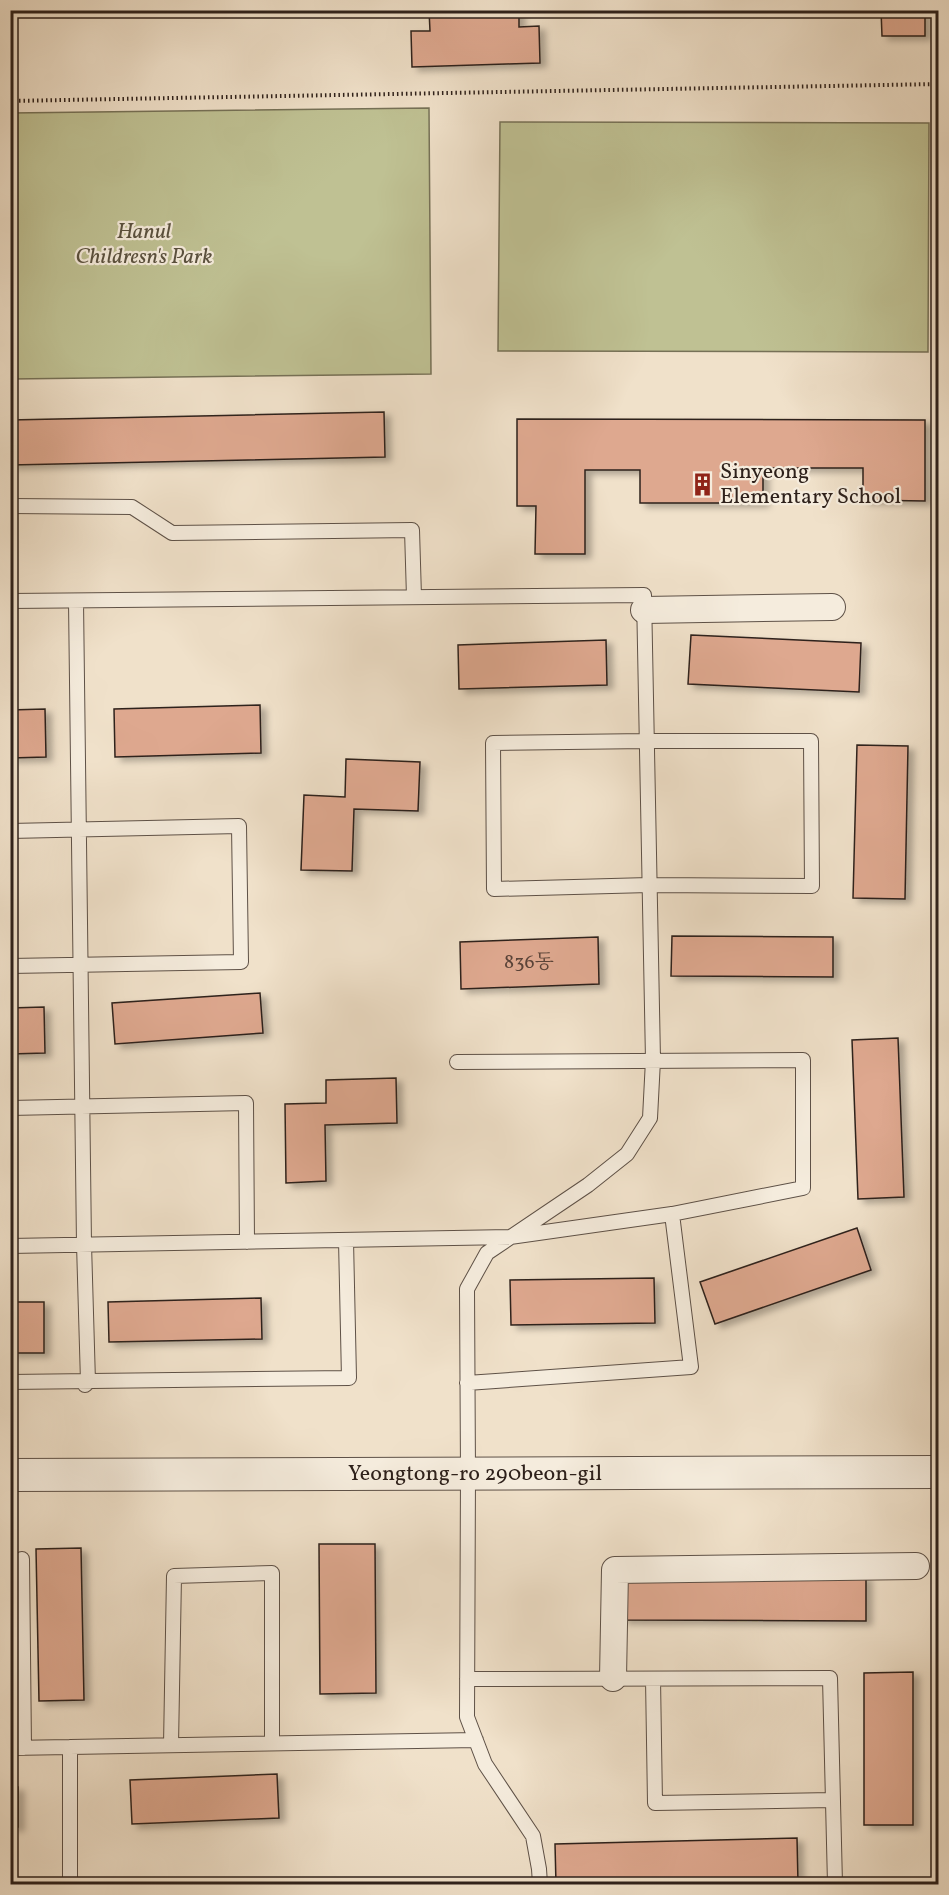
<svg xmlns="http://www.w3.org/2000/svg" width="949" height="1895" viewBox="0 0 949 1895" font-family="Vollkorn,'Noto Serif KR',serif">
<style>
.green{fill:#bfc193;stroke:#767157;stroke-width:1.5}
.building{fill:#dea88f;stroke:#2e211b;stroke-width:1.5;filter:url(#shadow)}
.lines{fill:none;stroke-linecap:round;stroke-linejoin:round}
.service-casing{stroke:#5e5147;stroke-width:16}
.minor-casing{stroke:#5e5147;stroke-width:28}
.tertiary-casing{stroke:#5e5147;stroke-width:34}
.path{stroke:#2e211b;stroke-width:4;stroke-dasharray:1.5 3;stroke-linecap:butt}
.service{stroke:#f5ecdd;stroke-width:14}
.minor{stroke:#f5ecdd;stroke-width:26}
.tertiary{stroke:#f5ecdd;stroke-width:32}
.labels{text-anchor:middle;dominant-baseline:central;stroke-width:4.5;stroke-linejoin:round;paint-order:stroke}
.number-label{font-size:20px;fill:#5a4338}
.park-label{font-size:22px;font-style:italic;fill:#5a513f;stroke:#f5ecdd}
.poi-label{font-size:22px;fill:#2e211b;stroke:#f5ecdd;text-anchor:start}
.street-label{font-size:22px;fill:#2e211b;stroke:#f5ecdd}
</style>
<defs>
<filter id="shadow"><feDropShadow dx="6" dy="4" stdDeviation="3" flood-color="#0004"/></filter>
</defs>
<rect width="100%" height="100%" fill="#f0e1ca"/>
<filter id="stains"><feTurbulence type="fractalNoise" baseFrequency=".00333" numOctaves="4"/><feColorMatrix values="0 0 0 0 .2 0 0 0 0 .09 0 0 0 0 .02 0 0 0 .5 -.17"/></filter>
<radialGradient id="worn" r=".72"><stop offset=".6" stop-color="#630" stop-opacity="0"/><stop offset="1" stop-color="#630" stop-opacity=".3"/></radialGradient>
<path class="green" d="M429 108 431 374 11 379V113Z
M500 122 929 123 928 352 498 351Z"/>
<path class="building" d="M429 10H519V27L539 26 540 63 412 67 411 31H430Z
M881 10H925V36H882Z
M384 412 385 457 10 465V420Z
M517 419 925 420V501L863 500V468H763V503H640V470H585V554H535L536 506H517Z
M691 635 861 643 859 692 688 684Z
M606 640 607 685 459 689 458 645Z
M260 705 261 753 115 757 114 709Z
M45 709 46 757 10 758V710Z
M857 745 908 746 905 899 853 898Z
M346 759 420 762 418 811 354 809 352 871 301 870 304 795 345 797Z
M672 936 833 937V977L671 976Z
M598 937 599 984 461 989 460 942Z
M260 993 263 1033 115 1044 112 1003Z
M44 1007 45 1053 10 1054V1008Z
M898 1038 904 1197 858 1199 852 1040Z
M396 1078 397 1123 325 1125 326 1181 286 1183 285 1104 326 1103V1080Z
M857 1228 871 1270 715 1324 700 1282Z
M654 1278 655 1323 511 1325 510 1280Z
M261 1298 262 1339 109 1342 108 1302Z
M10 1302H44V1353H10Z
M319 1544H375L376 1693 320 1694Z
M81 1548 84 1700 39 1701 36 1549Z
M622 1575 866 1576V1621L622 1620Z
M913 1672V1825H864V1673Z
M277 1774 279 1818 132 1824 130 1780Z
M10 1787H18V1827H10Z
M797 1838 798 1883 556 1884 555 1844Z"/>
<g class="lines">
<defs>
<path id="service" d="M10 506 132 507 172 533 412 530 414 597
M10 601 644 595 653 1060 650 1118 627 1154 588 1185 487 1253 467 1289 468 1474 467 1717 485 1764 533 1836 539 1869 540 1884
M76 601 84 1244 88 1382 85 1385
M647 741H811L812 886 649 885 494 889 493 743Z
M10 831 239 826 241 962 10 966
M10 1108 246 1103 247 1242
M10 1246 510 1237 672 1214 803 1188V1060L457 1062
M10 1382 349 1378 346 1240
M467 1383 691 1367 672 1214
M22 1559 24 1748
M467 1679 830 1678 835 1884
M653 1679 655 1803 832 1800
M171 1745 174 1576 272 1573V1743
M10 1748 70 1747
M70 1884V1747L476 1740"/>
<path id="minor" d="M644 610 832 607
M613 1678 615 1570 916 1566"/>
<path id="tertiary" d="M10 1475 938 1472"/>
</defs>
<use href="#service" class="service-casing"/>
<use href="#minor" class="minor-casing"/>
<use href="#tertiary" class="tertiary-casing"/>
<path class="path" d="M10 101 938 84"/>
<use href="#service" class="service"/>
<use href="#minor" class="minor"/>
<use href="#tertiary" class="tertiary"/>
</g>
<defs>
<symbol id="building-bare" viewBox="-9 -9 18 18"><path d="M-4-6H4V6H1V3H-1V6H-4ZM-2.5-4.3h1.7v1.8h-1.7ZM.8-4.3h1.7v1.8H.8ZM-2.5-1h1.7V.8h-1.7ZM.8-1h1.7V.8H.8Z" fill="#8f2418" stroke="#f5ecdd" stroke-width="2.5" paint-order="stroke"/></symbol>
</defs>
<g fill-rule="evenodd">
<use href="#building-bare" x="686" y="468" width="33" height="33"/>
</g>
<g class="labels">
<g class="number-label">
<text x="529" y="963">836동</text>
</g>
<g class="park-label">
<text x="144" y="232">Hanul<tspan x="144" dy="25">Childresn's Park</tspan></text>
</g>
<g class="poi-label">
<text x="720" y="472">Sinyeong<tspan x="720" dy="25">Elementary School</tspan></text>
</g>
<g class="street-label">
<text x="475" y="1474">Yeongtong-ro 290beon-gil</text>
</g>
</g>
<rect width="949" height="1895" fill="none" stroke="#f0e1ca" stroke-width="36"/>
<rect x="12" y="12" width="925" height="1871" fill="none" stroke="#2e211b" stroke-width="3"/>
<rect x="18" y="18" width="913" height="1859" fill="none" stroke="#2e211b" stroke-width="1.5"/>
<rect width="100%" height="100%" filter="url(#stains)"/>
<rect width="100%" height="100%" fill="url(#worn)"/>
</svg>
